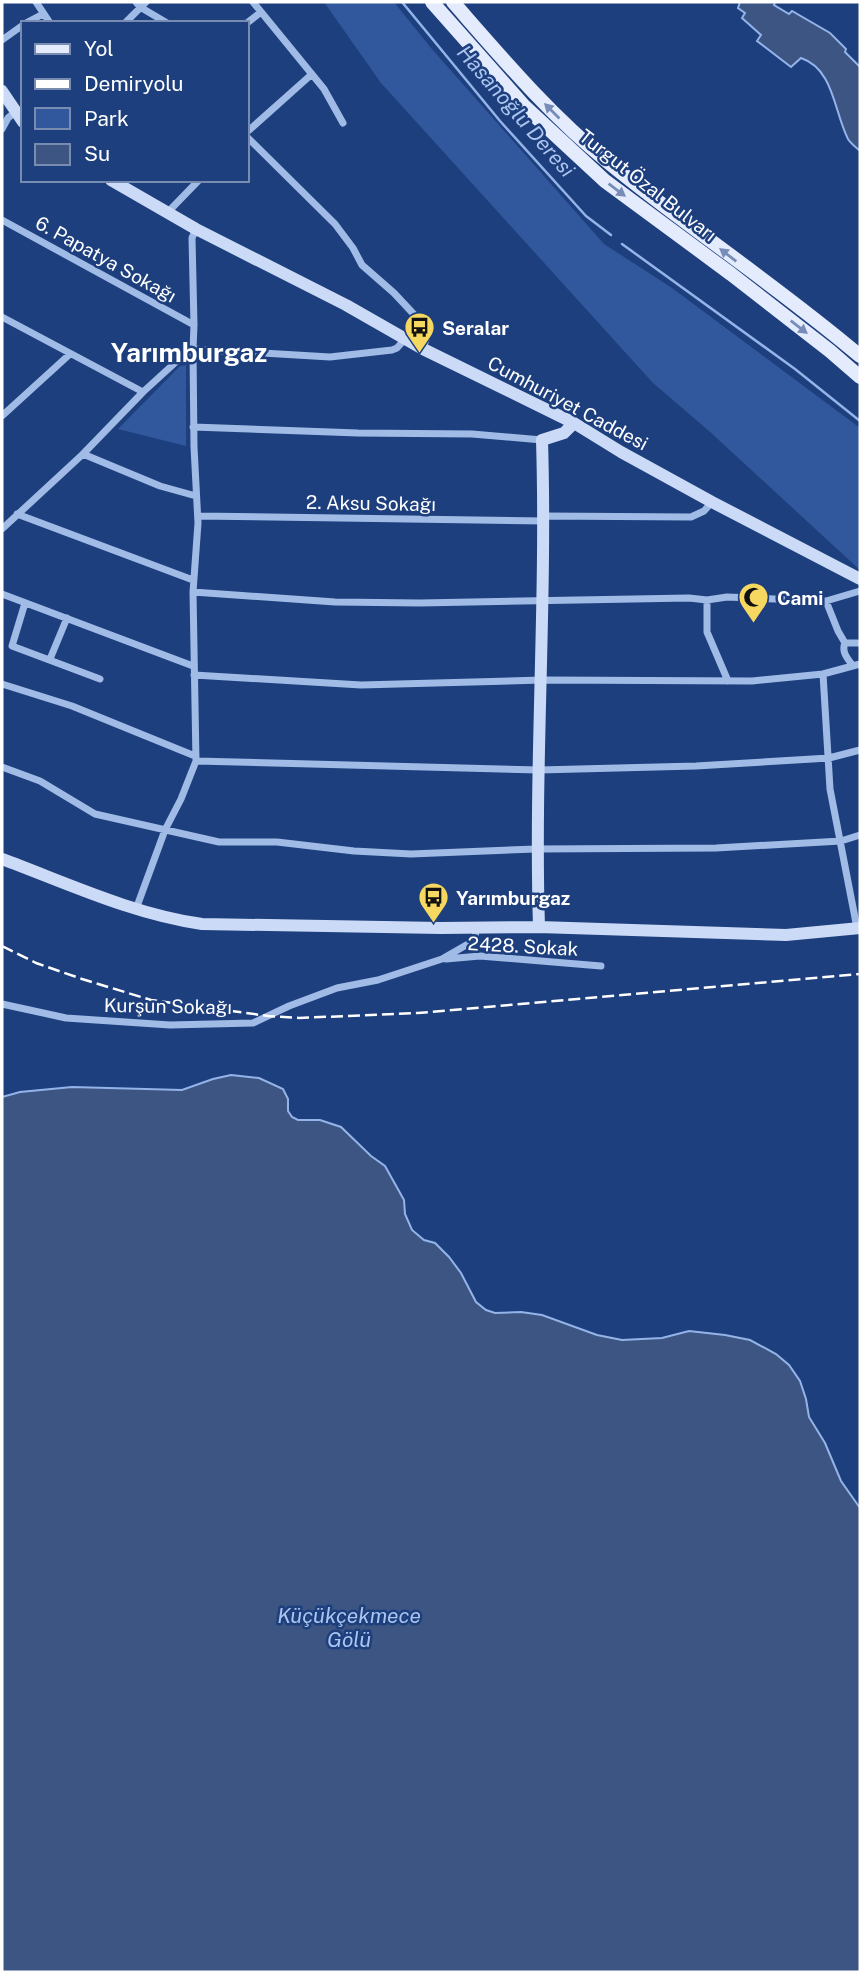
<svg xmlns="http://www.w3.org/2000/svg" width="862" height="1974" viewBox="0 0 862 1974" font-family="'Public Sans',sans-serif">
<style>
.green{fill:#31589c}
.water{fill:#3c5582;stroke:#94b4e9;stroke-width:2}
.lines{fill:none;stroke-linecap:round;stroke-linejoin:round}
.stream{stroke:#94b4e9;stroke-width:2.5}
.street{stroke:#a1bbe7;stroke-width:7}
.secondary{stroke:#cbdaf6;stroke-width:12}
.primary{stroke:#e3ebfd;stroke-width:14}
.rail{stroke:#fff;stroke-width:2.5;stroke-dasharray:12 5;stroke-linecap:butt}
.oneway{fill:#778cb7}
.labels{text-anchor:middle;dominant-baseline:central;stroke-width:5;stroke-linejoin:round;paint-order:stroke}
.street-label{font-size:19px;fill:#fff;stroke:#1e3f7d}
.poi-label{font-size:19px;font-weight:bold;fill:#fff;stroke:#1e3f7d;text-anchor:start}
.water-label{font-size:21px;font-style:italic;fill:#acc5ef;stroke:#1e3f7d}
.district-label{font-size:26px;font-weight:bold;fill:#fff;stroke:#1e3f7d}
</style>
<rect width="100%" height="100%" fill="#1e3f7d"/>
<path class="green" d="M324 2H394L431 48 604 244 672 288 860 428V570L709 431 653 383 381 83Z
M186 365V446L118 429 180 366Z"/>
<path class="water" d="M740 2H775L774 5 789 14 792 11 830 33 846 49 845 52 860 67V151C856 147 851 144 848 139 834 112 834 69 801 58L791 67 757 41 761 35 742 18 745 13 738 8Z
M231 1075 259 1078 283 1089 288 1099V1111L292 1117 298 1120H320L341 1127 371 1156 385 1166 404 1200 405 1214 412 1230 424 1240 435 1243 449 1257 461 1273 476 1302 486 1310 495 1313 521 1312 542 1315 597 1335 622 1340 662 1338 689 1331 725 1335 750 1340 776 1354 789 1365 800 1381 806 1399 809 1417 825 1443 841 1481 860 1508V1972H2V1097L20 1092 72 1087 182 1090 213 1079Z"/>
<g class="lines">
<path class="stream" d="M402 2 500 121 586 216 611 235
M622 244 795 369 860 421"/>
<path class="street" d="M36 2 50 23
M136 2 140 7 167 23
M253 2 324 89 343 123
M26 23 43 14
M125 23 146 2
M247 23 261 12
M2 40 23 25
M2 129 8 118 15 112
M247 132 312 74
M247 137 335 224 353 248 362 265 394 293 422 323 427 336 423 349
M168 212 199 180
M2 220 194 325
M2 317 143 392
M2 416 70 354
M193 427 358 433 472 434 542 440
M83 454 160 486 196 496
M17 514 193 580
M198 516 544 521
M544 516 691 517 704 511 712 502
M2 529 83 454 143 392 189 350 193 349 330 357 392 350 397 348 405 339
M193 592 335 602 420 603 689 598 707 600 727 597 826 601 860 591
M2 594 193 666
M707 600V632L728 681
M826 601 838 631 845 643
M25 603 12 646 100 679
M50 659 67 618
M853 666C848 659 841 652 845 643H860
M823 674 830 789 857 928
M194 675 361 685 542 680 752 681 823 674 860 664
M2 684 72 706 195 756
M196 761 539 770 696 766 829 758 860 750
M2 767 40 781 95 814 219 842H277L354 851 411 854 536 849 716 848 841 841 860 835
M136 909 165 830 181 799 196 761 193 592 198 523 194 447 193 349 194 325 192 238 196 229
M446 959 480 956 601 966
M2 1004 66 1018 170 1025 253 1023 289 1006 337 988 378 980 442 959 475 940 476 928"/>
<path class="secondary" d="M2 91 23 122
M111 180 196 229 346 305 423 349 574 423 621 452 712 502 860 579
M2 859C67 883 132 914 202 924L441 928 539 927 786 935 860 928
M539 927C534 765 547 603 542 440L564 433 574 423"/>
<path class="primary" d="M432 2 524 106 605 181 731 274 830 351 860 377
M453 2C502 58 550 115 608 162 690 229 779 287 860 356"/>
<path class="rail" d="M2 946 36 963 82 979 151 1000 268 1016 299 1018 418 1013 860 974"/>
</g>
<defs><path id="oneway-solid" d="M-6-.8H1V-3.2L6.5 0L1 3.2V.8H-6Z" transform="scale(1.75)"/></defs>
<g class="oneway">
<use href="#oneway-solid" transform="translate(552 111) rotate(-135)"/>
<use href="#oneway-solid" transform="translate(617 190) rotate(37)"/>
<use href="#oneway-solid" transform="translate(728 255) rotate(-142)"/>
<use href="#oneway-solid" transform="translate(799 327) rotate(38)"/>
</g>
<defs>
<symbol id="bus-pin" viewBox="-11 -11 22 30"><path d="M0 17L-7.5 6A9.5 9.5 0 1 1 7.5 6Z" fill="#f6d860" stroke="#1e3f7d"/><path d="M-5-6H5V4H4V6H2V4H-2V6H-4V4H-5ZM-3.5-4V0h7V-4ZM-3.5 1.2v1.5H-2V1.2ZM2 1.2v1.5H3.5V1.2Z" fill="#111"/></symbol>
<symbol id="mosque-pin" viewBox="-11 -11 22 30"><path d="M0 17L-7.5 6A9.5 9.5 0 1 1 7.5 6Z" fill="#f6d860" stroke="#1e3f7d"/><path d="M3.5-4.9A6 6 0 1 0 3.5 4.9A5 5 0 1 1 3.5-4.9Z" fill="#111"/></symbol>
</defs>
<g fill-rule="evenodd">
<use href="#bus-pin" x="402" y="310" width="35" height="47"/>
<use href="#mosque-pin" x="736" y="580" width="35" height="47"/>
<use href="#bus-pin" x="416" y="880" width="35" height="47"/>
</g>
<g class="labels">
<g class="street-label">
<text transform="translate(648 185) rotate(38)">Turgut Özal Bulvarı</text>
<text transform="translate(106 259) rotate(29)">6. Papatya Sokağı</text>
<text transform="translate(568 403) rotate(28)">Cumhuriyet Caddesi</text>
<text transform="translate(371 503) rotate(1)">2. Aksu Sokağı</text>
<text transform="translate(523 946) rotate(3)">2428. Sokak</text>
<text transform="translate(168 1006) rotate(1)">Kurşun Sokağı</text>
</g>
<g class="poi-label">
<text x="442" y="328">Seralar</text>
<text x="777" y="598">Cami</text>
<text x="456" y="898">Yarımburgaz</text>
</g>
<g class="water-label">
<text transform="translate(516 111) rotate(49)">Hasanoğlu Deresi</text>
<text x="349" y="1615">Küçükçekmece<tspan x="349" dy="24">Gölü</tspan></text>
</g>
<g class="district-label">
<text x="189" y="352">Yarımburgaz</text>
</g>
</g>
<rect width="862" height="1974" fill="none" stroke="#ffffff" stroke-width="7"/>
<rect x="21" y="21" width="228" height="161" fill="#1e3f7d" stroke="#788cb1" stroke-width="2"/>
<rect x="35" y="44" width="35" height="10" fill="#e3ebfd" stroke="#788cb1" stroke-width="2"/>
<text x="84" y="56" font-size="21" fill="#ffffff">Yol</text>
<rect x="35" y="79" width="35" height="10" fill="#ffffff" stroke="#788cb1" stroke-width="2"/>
<text x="84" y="91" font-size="21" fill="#ffffff">Demiryolu</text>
<rect x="35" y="108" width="35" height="21" fill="#31589c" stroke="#788cb1" stroke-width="2"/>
<text x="84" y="126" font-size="21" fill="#ffffff">Park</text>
<rect x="35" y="144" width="35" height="21" fill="#3c5582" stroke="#788cb1" stroke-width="2"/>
<text x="84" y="161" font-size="21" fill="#ffffff">Su</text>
</svg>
